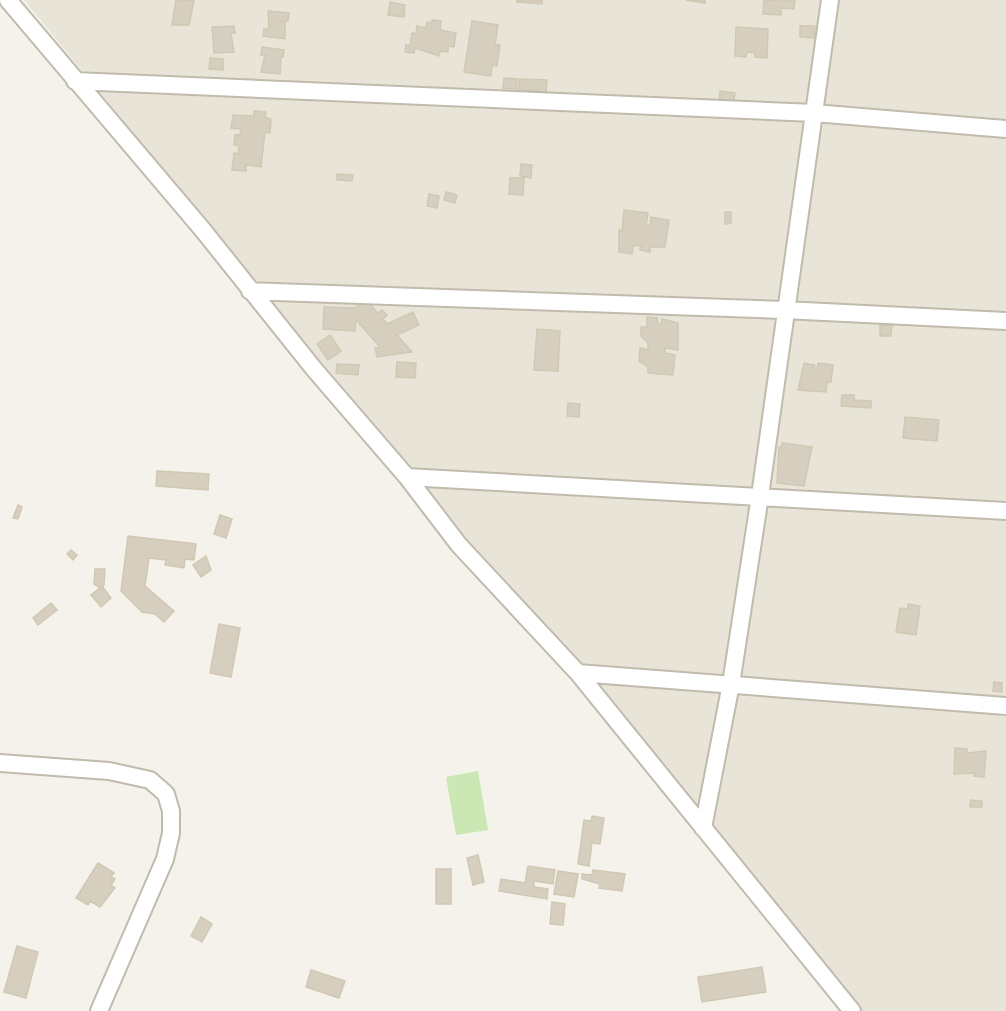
<svg xmlns="http://www.w3.org/2000/svg" width="1006" height="1011" viewBox="0 0 1006 1011" font-family="'Space Grotesk',sans-serif">
<style>
.residential{fill:#e8e5d8}
.green{fill:#cbe7b4}
.building{fill:#d6cfbf;stroke:#d0c8b3;stroke-width:1.5}
.lines{fill:none;stroke-linecap:round;stroke-linejoin:round}
.minor-casing{stroke:#c0bbac;stroke-width:20}
.minor{stroke:#fff;stroke-width:16}
</style>
<rect width="100%" height="100%" fill="#f4f2ea"/>
<path class="residential" d="M24 0H1006V1011H861L441 508Z"/>
<path class="green" d="M478 771 488 830 456 835 446 777Z"/>
<path class="building" d="M176 0H194L189 25H172Z
M517 0H542V4L517 2Z
M686 0H705V3Z
M764 0H795L794 9 781 8V15L763 14Z
M390 2 405 5 404 17 388 15Z
M268 11 289 13 288 21H285V39L263 36 264 29H269Z
M432 20 441 21 440 30 456 33 454 47 448 46V52L440 51 439 56 415 48 414 53 405 52 406 45 410 46 412 33 416 34 417 26 426 28 427 22 432 23Z
M472 21 498 25 495 44 500 45 497 66 492 65 491 76 464 72Z
M234 26 235 33H231L234 52 214 53 212 27Z
M800 26H815L814 38 800 37Z
M736 27 768 29 767 58 755 57V53L747 52 746 57 735 56Z
M262 47 284 50 283 57H281L280 74 261 72 265 55H261Z
M210 58 223 59V70L209 69Z
M504 78 517 79 516 89 503 88Z
M519 79 547 80 546 92 518 90Z
M720 91 735 93 733 104 719 103Z
M254 111 266 112 265 117 271 119 270 133 265 132 261 167 246 165V171L232 170 234 153 238 154 239 146 234 145 235 135H240L241 129 231 128 233 115 254 116Z
M521 164 532 165 531 178 520 176Z
M337 174 353 175 352 181 337 180Z
M510 178H524L523 195 509 194Z
M446 192 457 195 455 203 444 200Z
M429 194 439 196 437 208 427 206Z
M624 210 648 213 646 226H650L651 217 669 220 665 247H650V252L640 250 641 246 633 245 632 254 619 252V230L622 231Z
M725 212H731V223L725 224Z
M365 299 378 313 382 310 387 315 383 319 387 324 413 312 419 325 397 335 412 352 377 357 375 348 380 347 356 320 355 331 323 329 324 307 355 308Z
M647 317 657 318 658 324 661 325 662 319 678 323V350L665 348V353L675 355 673 375 648 373V367L639 361 640 348 648 350V343L641 336V327H647Z
M880 325H892L891 336H880Z
M537 329 560 331 558 371 534 370Z
M330 335 341 351 328 360 317 344Z
M397 362 416 363 415 378 396 377Z
M804 363 815 365 814 368 817 369 818 363 833 365 831 382H827L826 392 798 390Z
M337 364 359 365 358 375 336 373Z
M842 395H854V400L871 401V408L841 406Z
M568 403 580 404 579 417 567 416Z
M905 417 939 420 937 441 903 438Z
M782 443 812 447 804 486 777 483 779 447 781 448Z
M157 471 209 474 208 490 156 486Z
M18 505 22 507 18 519 13 518Z
M220 515 232 519 226 538 214 534Z
M128 536 196 544 194 560 185 559 184 568 165 565 166 560 149 558 145 586 174 611 164 622 155 614 142 612 121 591Z
M71 550 77 555 73 560 67 554Z
M206 556 211 570 201 577 193 565Z
M95 569H105L104 585 101 588 94 584Z
M102 586 111 598 101 607 91 595Z
M51 603 57 610 38 625 33 618Z
M908 604 920 606 916 635 896 632 900 608 908 609Z
M219 624 240 628 231 677 210 673Z
M994 682 1002 683V692L993 691Z
M955 748 967 749V753L986 751 984 777 974 776 975 773 954 774Z
M971 800 982 801V807H970Z
M592 816 604 818 600 844 592 843 589 866 578 864 584 820 591 821Z
M478 855 484 882 473 885 467 858Z
M98 863 114 873 111 877 115 879 111 885 115 888 100 907 90 901 88 905 76 898Z
M528 866 555 870 553 884 534 881V887L548 889 547 899 499 891 501 879 525 883Z
M436 869H451V904H436Z
M593 870 625 874 622 891 599 888 600 884 582 879V874L592 875Z
M558 871 578 874 574 897 554 894Z
M552 902 565 904 563 925 550 924Z
M201 917 212 924 202 942 191 936Z
M17 946 38 952 26 998 4 992Z
M762 967 766 992 702 1002 698 977Z
M311 970 345 981 339 998 306 987Z"/>
<g class="lines">
<defs>
<path id="minor" d="M8 0 202 229 314 369 407 477 459 545 578 673 852 1011
M75 81 814 113 1006 129
M250 291 784 310 1006 321
M407 477 1006 511
M578 673 1006 706
M0 763 109 771 150 780 166 794 171 811V833L165 859 99 1011
M703 828 731 684 760 496 830 0"/>
</defs>
<use href="#minor" class="minor-casing"/>
<use href="#minor" class="minor"/>
</g>
</svg>
